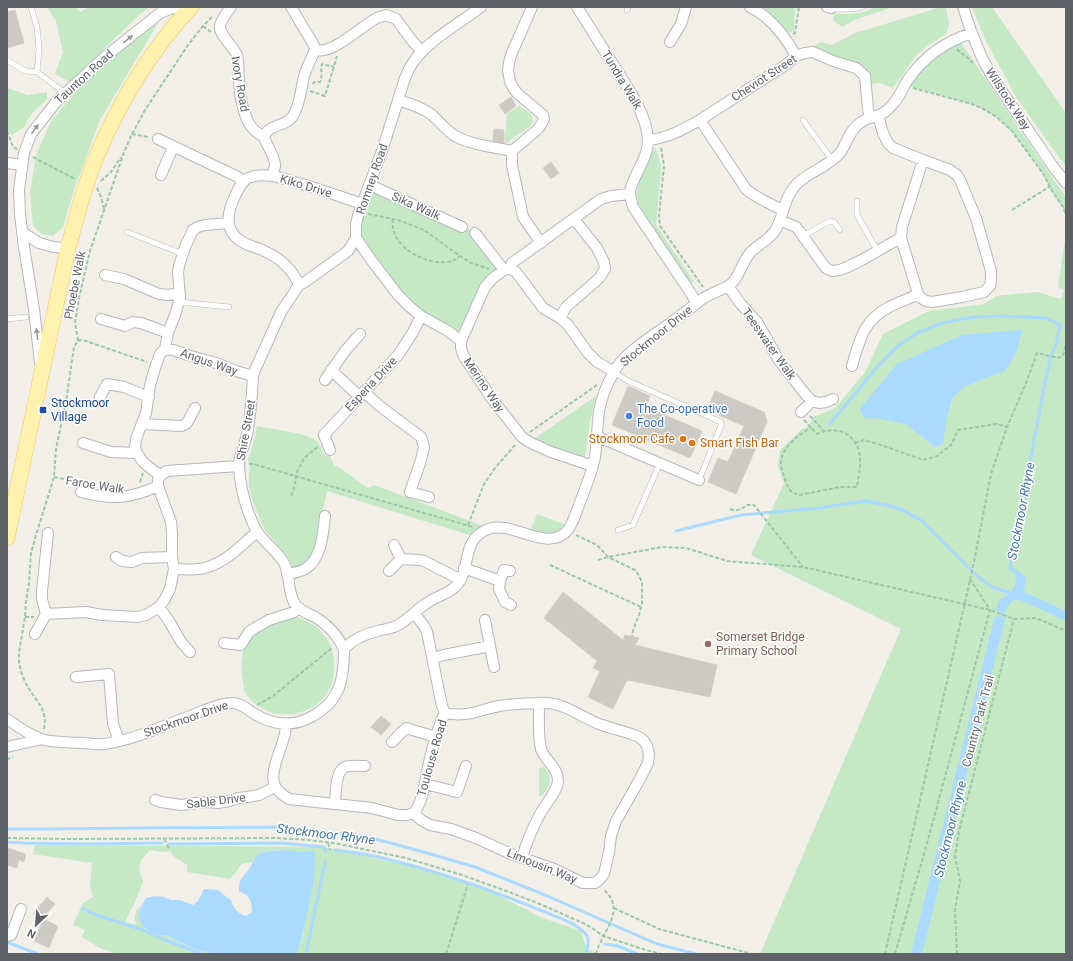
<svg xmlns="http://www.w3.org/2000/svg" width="1073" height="961" viewBox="0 0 1073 961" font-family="Roboto,sans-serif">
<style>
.green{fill:#c5e8c5}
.water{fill:#aadaff}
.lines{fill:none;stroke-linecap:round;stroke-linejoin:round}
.stream{stroke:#aadaff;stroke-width:3}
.building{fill:#cccac5;stroke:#d6d1c6}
.service-casing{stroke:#b5b8bc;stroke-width:6}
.minor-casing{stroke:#b5b8bc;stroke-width:12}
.primary-casing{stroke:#f2c960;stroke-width:16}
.path{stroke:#9cc7a9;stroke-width:2;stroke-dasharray:4 2;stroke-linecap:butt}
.service{stroke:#fff;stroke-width:5}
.minor{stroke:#fff;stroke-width:10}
.primary{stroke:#fff2af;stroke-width:15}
.oneway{fill:#979a9d}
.transit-dot{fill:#1a4fb4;stroke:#fff;stroke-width:1.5}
.shop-dot{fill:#3f7fe0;stroke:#fff;stroke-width:1.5}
.food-dot{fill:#e8710a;stroke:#fff;stroke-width:1.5}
.education-dot{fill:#8d6e63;stroke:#fff;stroke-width:1.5}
.labels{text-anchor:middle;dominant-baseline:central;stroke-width:3;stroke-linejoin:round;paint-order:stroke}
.street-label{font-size:12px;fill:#5f6368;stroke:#fff}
.transit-label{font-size:12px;fill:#164399;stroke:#fff;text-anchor:start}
.shop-label{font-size:12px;fill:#366cbe;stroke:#fff;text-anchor:start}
.food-label{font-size:12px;fill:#c56008;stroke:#fff;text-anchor:end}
.education-label{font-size:12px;fill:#785e54;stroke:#fff;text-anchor:start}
.water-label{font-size:13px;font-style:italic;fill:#4174aa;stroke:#fff}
</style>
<rect width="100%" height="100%" fill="#f1efe8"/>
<path class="green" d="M47 7H76L80 12 89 7H150L141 13 70 82 55 74 63 52 56 21Z
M755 7H795L794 31 786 33Z
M874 7H893L854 20 842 27 833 20 834 13C846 15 863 15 874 7Z
M936 7H946L949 25 946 34 927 46 915 57 893 88 880 83 871 84 870 78 810 49 821 42 832 45 855 33 935 9Z
M972 7H992L1066 113V167L1016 97 985 39Z
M158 23 100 120 75 187 63 227 53 236 42 234 33 226 30 193 36 155 51 121 82 85 122 49Z
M958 38 1045 167 1066 197V215C1062 204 1056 199 1050 189 1048 184 1046 179 1044 175 1040 168 1035 163 1031 157 1013 132 1001 116 972 104L905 85 909 79Z
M7 88 28 95 47 92V99L32 113 24 127 12 135 7 130Z
M519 106 531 114 533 122 530 126 505 144 507 114Z
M656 148 661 165 660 182 656 225 694 282 690 285C676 266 635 214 637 193 639 179 646 165 651 152Z
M370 185 475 233 504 270 493 278 461 341 410 307 356 231Z
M1066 232V954H760L901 629 751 555 784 483 778 466 780 450 802 429 809 426 813 417 835 408 865 372 883 334 929 311 985 304 996 296 1037 292 1061 299 1064 290 1058 287Z
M596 396 590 421 586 454 584 458C573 460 545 444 534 439Z
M257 426C270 429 306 433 315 440 321 444 322 451 325 457L330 455 334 466H337L368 488 374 485 470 521 489 529 476 537 327 491 315 547C310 560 306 563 293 568L289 558 265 530 261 522 252 499 249 486V474L250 469 248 460 254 441Z
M537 514 566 525C551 537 548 535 530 532Z
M298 617C307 621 317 626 323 634 331 642 334 653 334 664 334 670 334 677 332 683 324 709 291 721 267 711 260 707 250 701 246 694 243 688 243 680 242 673 240 660 243 643 253 633 255 632 258 630 261 629 274 622 283 620 298 617Z
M544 767C553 779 551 785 542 796H539V770L540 768Z
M37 845 324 847 415 867 486 889 543 918 581 931 587 950 603 954H297L306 920 309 900 310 851C304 853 297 851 291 851 281 850 267 849 258 855 256 856 254 860 252 862L241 864 237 871 230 879 187 872V865L173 856 171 851 163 852 150 850 141 860 139 869 143 881 135 902 125 922 137 925 134 919 137 909 141 907 138 915 142 925 150 931 158 935H167L179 942 198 950 215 954H117L100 948 82 937 85 930 73 925 83 903 93 897 90 885 92 863 33 854 34 847Z"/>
<path class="water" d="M1022 330 1017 351 1005 371 988 377 964 387 952 398 946 421 943 444 935 447 906 424 882 419 864 418 860 409 897 364 962 335Z
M1016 569 1026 577 1024 592 1066 611V621L1025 602 1013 598 1008 603 1005 613 996 610 999 600C1013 593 1018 587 1015 571Z
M995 616 1005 619 922 954H911Z
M288 850 300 852 310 851 315 852 314 880 306 920 297 954H215L198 950 179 942 167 935H159L150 932 142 925 138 915 141 907 146 898 154 896 164 897 171 900H180L193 905 198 901 204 889 218 890 228 898 231 900C233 908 238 914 246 916L252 912C252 900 250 896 239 891 240 876 241 880 249 869 252 865 253 859 257 856 264 849 279 851 288 850Z"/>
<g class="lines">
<path class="stream" d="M830 424 877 367 898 346 917 333 942 323 973 317 1003 316 1046 318 1060 325 1057 342 1051 356 1042 398 1010 568 1018 574
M676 531 741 515 819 508 865 501 887 505 903 510 922 521 977 576 992 587 1013 594
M1001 621 1004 608 1015 596
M7 829H50L133 828 275 827 364 836 420 851 475 867 545 895 657 944 696 954
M7 842 24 843 86 844 162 843
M169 844 282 843 324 847 326 851
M335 850C351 852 367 854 383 858 436 871 489 889 540 910 552 915 580 924 587 936 590 941 587 949 586 954
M83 909 96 915 140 929 165 940 202 954
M7 942 38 954
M605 944 618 946 617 945
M618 946 637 954
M306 954 325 862"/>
</g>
<path class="building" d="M15 10 24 43 7 48V12Z
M511 97 516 106 505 114 499 105Z
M494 129 504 130V143L493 141Z
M551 162 559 173 551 179 543 168Z
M628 386 650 396 646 407 702 431 690 458 612 425Z
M715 391 764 412 767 422 736 494 708 482 718 458 728 462 744 426 707 410Z
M563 592 623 640 625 635 639 638 635 645 717 665 710 697 627 680 613 709 588 697 600 671 593 668 597 661 544 618Z
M381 716 391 724 381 735 371 727Z
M7 848 26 854 24 862 19 860 17 868 7 865Z
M47 897 55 904 43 918 33 914Z
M43 919 58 926 49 948 34 941Z"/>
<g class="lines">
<defs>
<path id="service" d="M31 7 37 27 39 49 37 72
M831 8C842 10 851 10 862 7
M627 10 628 7
M7 60 25 71 37 72 65 93
M803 120 832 160
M857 201V215L877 250
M127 232 183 254
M803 236 830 221 834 222 840 230
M179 302 229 307
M7 319 26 317
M614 372 626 380 721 422V426L699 480
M618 530 633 525 660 463"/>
<path id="minor" d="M231 7C227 13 221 19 220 26 219 35 233 46 237 55 239 63 238 72 239 80 239 92 243 114 250 125 253 130 259 134 264 137
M291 7 312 42 314 46 315 50
M532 7 511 55 509 63 508 70 510 82 514 89 518 94 543 115 544 119 542 123 538 129 512 151V165L523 217 541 243
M577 7 633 96C641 111 651 132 647 149 645 162 629 183 630 195 631 199 632 203 633 207L692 295 696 304
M750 7C771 17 785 36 796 56
M827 7 831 8
M963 7 971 31 982 58 993 78 1052 165 1066 183
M670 42 681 24 686 7
M398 100C410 104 422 107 432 115 440 122 446 130 455 136 472 145 493 147 512 151
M878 116 883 133 888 143 893 148 923 160 950 170 957 175 960 180 976 218 991 271V280L990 286 984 292 962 297 932 302 926 301 921 298 918 294 901 238 902 227 923 160
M700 120 746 189C756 198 770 204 783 210
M158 139 238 177 243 182
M648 140C668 138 682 130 700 120L787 64 796 56 805 53 813 52 833 61 856 68 865 76 868 109 870 118
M7 163 22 165
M161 175 173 147
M272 176C273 173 274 169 275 166 275 155 267 147 264 137 270 122 285 128 293 116 300 105 301 89 304 76 307 67 311 59 315 50 333 55 361 26 377 18 380 17 383 16 386 15L396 19 413 42 422 51
M370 185 462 227
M780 220 796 227 800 232 825 267C827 269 830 270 833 271 846 272 886 245 901 238
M22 232 39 243 53 247 68 248
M475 233 504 270
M510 268 516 272 543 308 560 318 568 325 588 353 596 361 614 372
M105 275 124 279 159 294 168 295 180 293
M299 285C292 268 277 256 260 249 251 246 240 243 234 235 226 225 228 214 232 203 236 195 239 183 248 178 255 175 265 175 272 176 281 177 290 181 298 183 320 189 341 197 362 204
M728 286 740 303 757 322 763 332 778 359 806 395 812 401 819 403 826 402 833 399
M560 318 566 307 595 282 600 277 605 269 604 262 597 248 574 219
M101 319 125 326 133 322 141 323 168 333
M461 341 448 331 421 316 410 307 398 295 372 261 356 238V224L359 212 383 148 405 78C408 72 410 66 414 61 429 40 460 23 481 7
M165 349 173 350 191 356 216 363 236 371 253 376
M40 363 34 309 24 247 20 215 19 190 24 153 31 134 57 101 106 56 160 13 173 8 189 9
M852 366C860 339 863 321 889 307 899 302 909 299 918 294
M331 370 359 396
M325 380 345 351 360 334
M364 392 381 407 421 437 424 447 421 460 410 492 429 497
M100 397 107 384 124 387 149 397
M801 412 812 401
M142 424 182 426 187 423 195 408
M596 436 699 480
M83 443 111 452 137 453
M330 450 324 435 399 354 413 332 421 316
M593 466 551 452 529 442 522 437 492 399 463 355 461 348V341L485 287 493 278 504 270 510 268 512 263 601 199 611 196 630 194
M161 475 154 471 143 462 137 453 135 447 136 439 139 431 146 413 150 385 156 365 160 354 165 349 168 333 175 315 180 298 178 273 179 266 185 247 193 230 198 227 205 225 228 223
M81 492C111 500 130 499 158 486
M394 545 401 559C409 560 416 559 424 561L461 580
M116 557 122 561 132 562 142 558 172 557
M464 568 500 581 499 589 505 602 511 605
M174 569C182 569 191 570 199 569 223 566 240 546 257 532
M389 571 401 559
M287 574C293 573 300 572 305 569 322 559 323 533 325 516
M500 581 504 570 510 571
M159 607 169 621 181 642 190 652
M414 613 424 626 427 632 442 706 445 713C436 731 431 752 427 772 424 786 423 801 414 813
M46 614 86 612 102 615 137 617 146 615 159 607 165 599 170 589 174 569 172 557V533L171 522 158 486V479L161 475 167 471 239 466
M35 634 46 614 42 599V591L48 533
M224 643 241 645 249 632 255 628 269 620 294 612 299 608
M490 646 494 667
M344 649C338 636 327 624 315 617 309 614 300 611 295 604 287 592 291 576 284 563 277 550 262 542 255 528 246 509 240 487 239 466 239 455 245 444 247 434 251 415 252 395 253 376L255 370 281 312 299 285 305 282 348 251 356 238
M433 658 444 655 490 646 485 620
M76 677 109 674 113 724 119 741
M7 719C18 727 28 734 41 739 53 743 70 742 83 743 91 743 97 745 104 744 129 741 159 728 182 719 197 714 215 704 231 703 239 702 246 708 253 713 272 725 292 728 313 716 341 700 344 678 344 649 353 639 364 634 378 631 384 629 392 629 398 625 408 620 415 611 424 605 434 597 446 595 455 587 473 570 459 541 488 529 512 520 545 552 566 532 572 527 576 513 579 505 585 489 592 473 595 457 597 442 597 426 599 412 601 398 607 384 614 372 624 352 655 335 673 321 683 314 692 307 702 299 711 293 723 290 731 284 740 276 742 262 750 253 758 244 769 241 776 229 784 215 784 197 796 185 807 172 827 168 840 153 847 144 849 130 860 123 865 119 870 118 876 116 883 114 889 109 893 104 900 97 903 86 909 78 925 56 947 41 972 33
M286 724C285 728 286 733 284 737 281 750 269 773 275 786 278 792 284 796 289 799L372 808 398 815H407L414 813 421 820 430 825 451 829 476 838 511 854 554 869 583 883H595L600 879 604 874 609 852 611 836 616 821 640 779 648 763 649 754 647 746 644 741 639 737 634 735C624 731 613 729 602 725 583 719 566 703 545 703 532 703 512 704 499 706 479 710 466 718 445 713
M392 742 406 728 436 737
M7 747 42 739
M425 784 457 792 466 766
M155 800 161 802 181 805 205 802 218 803 229 801 238 798 247 797 259 795 275 787
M335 803C336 794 335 771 345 767 351 765 359 766 365 766
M522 858C526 844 532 829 539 816 544 805 557 793 558 781 558 767 545 761 541 749 538 738 539 716 539 704
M7 936 11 935 12 933 21 909"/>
<path id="primary" d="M7 538 68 248C77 217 84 185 97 155 120 101 151 50 191 7"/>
</defs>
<use href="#service" class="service-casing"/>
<use href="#minor" class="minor-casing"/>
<use href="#primary" class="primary-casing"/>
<path class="path" d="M203 26 211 32
M793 34 795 33 799 7
M957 49C962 55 967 56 973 63
M313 84 314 82H320C323 76 320 70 322 64L334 67
M913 88 972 104 981 108 992 114 1000 120 1012 131 1044 175 1052 191 1063 207 1066 215
M310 91 325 96 337 56
M7 131 13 147 17 149
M132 134 148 137
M661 148 664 165 659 216 660 226 703 287
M33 157 75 179
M101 181 111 172 121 157
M97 188 101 197 104 209
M1012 210 1049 187
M368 214 398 220 424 230 460 256 471 263 489 269
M393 219C388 246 428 268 452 261 454 260 457 258 460 256
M78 341 80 340 86 341 147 362
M810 416 824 431
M804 420 817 434C838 424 859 435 860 459 861 468 858 478 857 487H840L799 495C789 492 789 489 785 480 784 475 781 469 781 465 780 448 798 435 811 428
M530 432 597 385
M855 443 864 440 881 445 923 460 937 456 951 445 958 430 996 424 1007 427
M249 464H253L274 470 473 527
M54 477 78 482
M140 482 143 473
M291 496 295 485 296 474 304 458 319 446
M730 509C736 512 742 509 747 505H754L803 567
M468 525 484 484 495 468 516 444
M576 535 597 545 608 557 635 570 638 574 642 582V603L639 615 633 630 632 636
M598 560 608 557 662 547 686 548 727 561 803 567 990 610 1014 619 1036 618 1066 631
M550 565 641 607
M25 617H34
M257 705 273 696 333 647
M44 729 45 721 44 714 41 706 31 692 25 682 21 672 19 662V652L25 617 26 601 29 583 31 553 36 535 54 477 56 449 66 402 74 347 78 341 75 323 79 298 90 251 123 155 132 134 145 110 188 45 203 26 213 16
M7 760 13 756
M7 838 67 839 275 838 310 840 339 844 406 858 462 875 509 892 540 904 585 924 595 930 603 936 646 950 661 954
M164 839 169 848
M328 843 330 850
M614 908 659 929 752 954
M446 954 468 884
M596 954C602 931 628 910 603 889
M885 954 973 567 991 474 1007 427 1026 383 1037 353 1059 358 1063 355 1066 345
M895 954 926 847 990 610 970 579
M957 954 955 910 960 881 955 856 959 831 1014 619"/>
<use href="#service" class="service"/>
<use href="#minor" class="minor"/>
<use href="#primary" class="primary"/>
</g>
<defs><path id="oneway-solid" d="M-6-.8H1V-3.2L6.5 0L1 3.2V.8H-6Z"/></defs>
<g class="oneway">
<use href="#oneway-solid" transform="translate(128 39) rotate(-39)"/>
<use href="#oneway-solid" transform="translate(35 129) rotate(-55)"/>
<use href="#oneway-solid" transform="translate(37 334) rotate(-97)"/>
</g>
<rect class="transit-dot" x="39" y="406" width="8" height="8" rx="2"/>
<circle class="shop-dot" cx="629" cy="416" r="4"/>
<g class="food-dot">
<circle cx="683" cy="439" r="4"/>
<circle cx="692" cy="443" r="4"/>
</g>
<circle class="education-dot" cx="708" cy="644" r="4"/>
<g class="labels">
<g class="street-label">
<text transform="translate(84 77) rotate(-42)">Taunton Road</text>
<text transform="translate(764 78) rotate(-33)">Cheviot Street</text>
<text transform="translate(622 80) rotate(59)">Tundra Walk</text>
<text transform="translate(240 84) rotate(80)">Ivory Road</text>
<text transform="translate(1008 99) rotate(57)">Wilstock Way</text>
<text transform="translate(372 179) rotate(-71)">Romney Road</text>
<text transform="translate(306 186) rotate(17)">Kiko Drive</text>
<text transform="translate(416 206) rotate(24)">Sika Walk</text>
<text transform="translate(75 285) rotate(-79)">Phoebe Walk</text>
<text transform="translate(656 336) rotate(-39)">Stockmoor Drive</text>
<text transform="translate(769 344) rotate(55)">Teeswater Walk</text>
<text transform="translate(209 362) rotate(19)">Angus Way</text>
<text transform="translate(371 384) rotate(-47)">Esperia Drive</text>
<text transform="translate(484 385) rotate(56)">Merino Way</text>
<text transform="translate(246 430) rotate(-80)">Shire Street</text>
<text transform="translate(95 485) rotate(9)">Faroe Walk</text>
<text transform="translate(186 719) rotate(-19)">Stockmoor Drive</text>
<text transform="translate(978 721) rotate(-75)">Country Park Trail</text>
<text transform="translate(432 758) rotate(-74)">Toulouse Road</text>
<text transform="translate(216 801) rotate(-7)">Sable Drive</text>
<text transform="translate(542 866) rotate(22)">Limousin Way</text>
</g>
<g class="transit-label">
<text x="51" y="403">Stockmoor<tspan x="51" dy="14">Village</tspan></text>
</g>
<g class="shop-label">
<text x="637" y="409">The Co-operative<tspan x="637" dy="14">Food</tspan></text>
</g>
<g class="food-label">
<text x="675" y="439">Stockmoor Cafe</text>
<text x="700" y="443" text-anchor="start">Smart Fish Bar</text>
</g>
<g class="education-label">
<text x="716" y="637">Somerset Bridge<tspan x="716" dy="14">Primary School</tspan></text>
</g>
<g class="water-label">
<text transform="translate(1021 511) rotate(-79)">Stockmoor Rhyne</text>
<text transform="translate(950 829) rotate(-76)">Stockmoor Rhyne</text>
<text transform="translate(326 834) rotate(7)">Stockmoor Rhyne</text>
</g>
</g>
<rect width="1073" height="961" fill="none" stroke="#5f6368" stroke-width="16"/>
<g transform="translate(36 925) rotate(206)" stroke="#ffffff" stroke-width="3" paint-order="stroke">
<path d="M0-3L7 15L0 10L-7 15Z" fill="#5f6368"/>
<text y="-6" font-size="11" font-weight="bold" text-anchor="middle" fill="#5f6368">N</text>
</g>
</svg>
